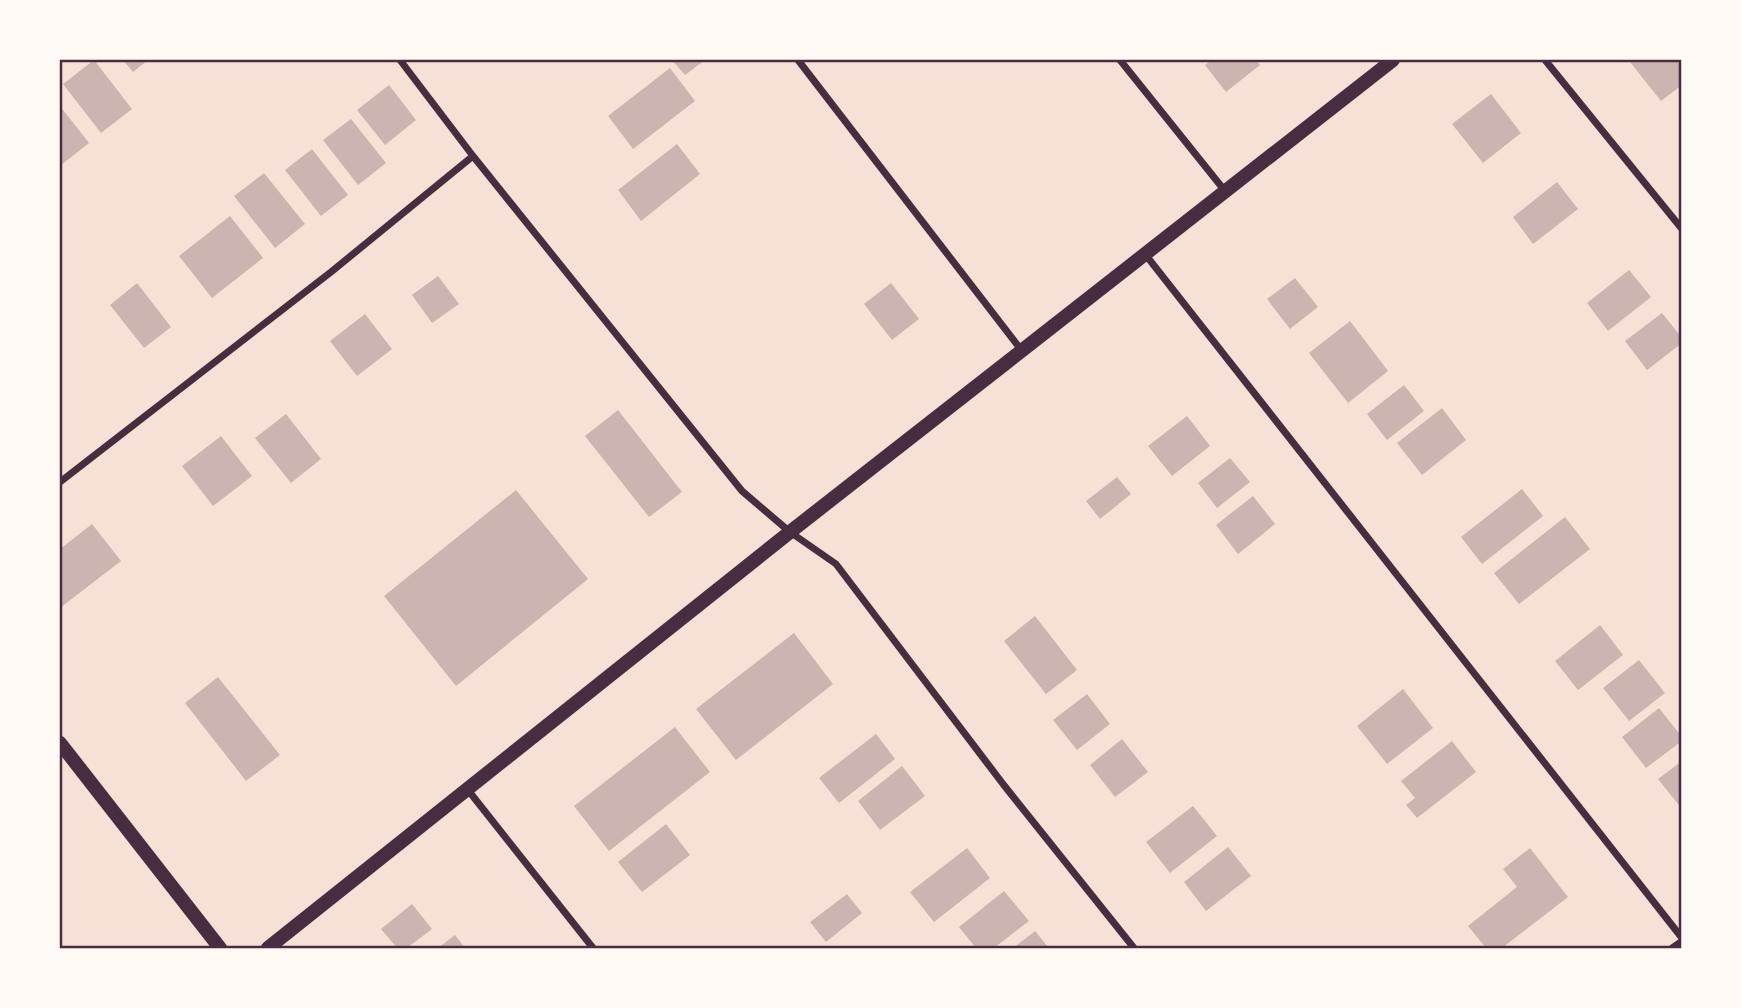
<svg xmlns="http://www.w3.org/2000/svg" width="1741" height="1008" viewBox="0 0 1741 1008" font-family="'Golos Text',sans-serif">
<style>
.building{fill:#ccb4b1}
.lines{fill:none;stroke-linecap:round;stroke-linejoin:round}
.minor{stroke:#4a2c40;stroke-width:7}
.secondary{stroke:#4a2c40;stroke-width:14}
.neatline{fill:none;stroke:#4a2c40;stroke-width:2.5}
</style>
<rect width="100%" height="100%" fill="#f7e1d7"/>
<path class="building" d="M94 60 132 109 101 133 63 84Z
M123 60H148L133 72Z
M672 60H705L685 75Z
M1212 60H1256L1260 65 1226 92 1205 65Z
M1633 60H1682V85L1661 101 1630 62Z
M670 68 695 101 633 149 608 116Z
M389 85 416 120 385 145 357 110Z
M1491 94 1521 133 1483 163 1452 124Z
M60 106 89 143 60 166Z
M351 119 386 163 358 185 323 140Z
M677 144 700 174 641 221 618 190Z
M312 149 348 195 321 216 285 170Z
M264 173 305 224 275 248 234 196Z
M1557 182 1578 209 1533 244 1513 217Z
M230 216 263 258 212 298 179 256Z
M1629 270 1651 297 1608 331 1587 303Z
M438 276 459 304 432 323 412 295Z
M1295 278 1318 307 1290 329 1267 299Z
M137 283 171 327 144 348 110 305Z
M891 283 919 319 892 340 864 304Z
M1662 313 1682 338V343L1647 370 1625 341Z
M365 314 392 349 357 376 330 341Z
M1350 321 1388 371 1348 403 1309 353Z
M1404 385 1424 411 1387 440 1367 414Z
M1442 408 1466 440 1422 475 1397 443Z
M618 410 682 492 649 517 585 436Z
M286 414 321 459 291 483 255 438Z
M1187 416 1210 446 1172 476 1148 446Z
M221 436 252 476 213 506 182 466Z
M1230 458 1250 482 1217 508 1198 483Z
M1117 477 1131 494 1100 519 1086 501Z
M1522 489 1543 516 1482 564 1461 537Z
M516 490 588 579 456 686 384 596Z
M1253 496 1275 524 1238 554 1216 525Z
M1565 517 1590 549 1519 604 1494 573Z
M92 524 121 561 60 608V549Z
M1035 616 1077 670 1046 694 1004 641Z
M1600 625 1623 655 1578 690 1555 661Z
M794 633 833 684 736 760 696 709Z
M1639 660 1665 693 1629 721 1603 688Z
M218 677 280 755 246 781 185 703Z
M1403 689 1433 728 1387 764 1357 726Z
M1087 694 1110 724 1077 750 1053 720Z
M1659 708 1682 737V741L1646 768 1622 737Z
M675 727 710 772 609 851 574 806Z
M876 734 895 759 839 803 819 778Z
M1122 739 1148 772 1115 797 1090 765Z
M1452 741 1476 772 1417 818 1406 805 1415 798 1401 781Z
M1682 761V809L1658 779Z
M902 766 925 796 880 830 858 801Z
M1193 806 1217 836 1170 873 1146 842Z
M666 824 690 855 642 892 618 862Z
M1228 847 1251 876 1206 911 1184 882Z
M967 848 990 878 934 922 910 892Z
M1530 848 1568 897 1502 948H1486L1468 926 1517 887 1503 869Z
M1004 891 1029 921 994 948H976L959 927Z
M847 894 862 913 826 942 810 922Z
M412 904 432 929 407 948H397L381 929Z
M1035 931 1049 948H1013Z
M455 935 465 948H438Z"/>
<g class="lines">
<path class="minor" d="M400 60 473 156 742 491 790 532 836 564 1003 784 1134 948
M798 60 1022 351
M1120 60 1225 191
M1545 60 1682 229
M1145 254 1682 938
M60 482 331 272 473 156
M468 790 593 948
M1672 948 1682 941"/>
<path class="secondary" d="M60 743 220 948
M268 948 790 532 1393 60"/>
</g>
<rect width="1741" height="1008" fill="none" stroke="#fffaf5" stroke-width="122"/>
<rect x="61" y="61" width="1619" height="886" class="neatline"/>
</svg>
